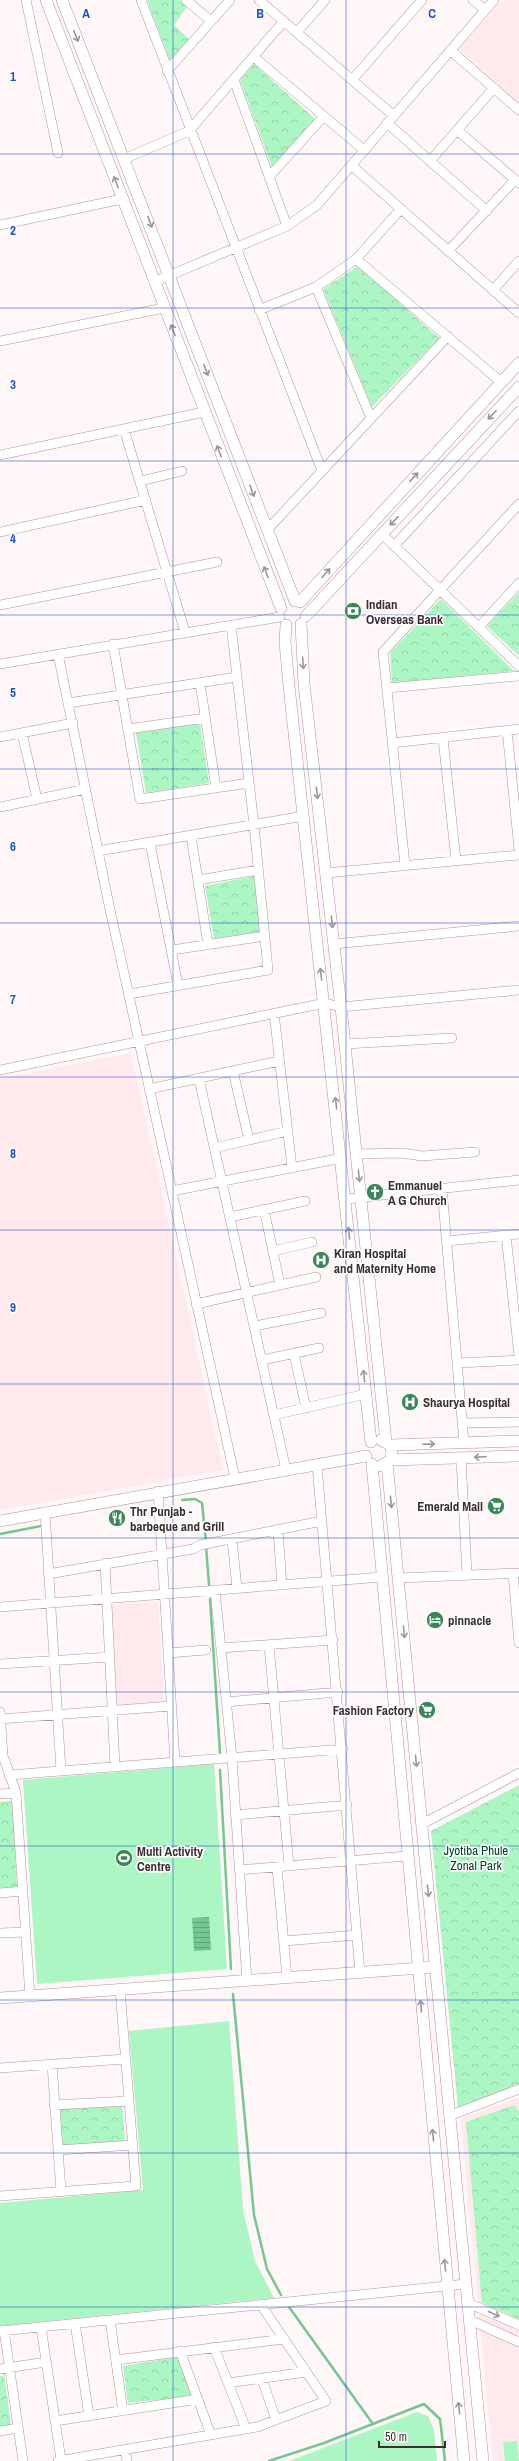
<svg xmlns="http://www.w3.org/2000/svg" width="519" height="2461" viewBox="0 0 519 2461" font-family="'Archivo Narrow',sans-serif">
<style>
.built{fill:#fee9ed}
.grass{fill:#abf6c3}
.forest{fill:url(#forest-crowns)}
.water{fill:url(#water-rules)}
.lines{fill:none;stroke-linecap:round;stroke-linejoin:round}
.stream{stroke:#74c791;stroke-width:2.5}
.minor-casing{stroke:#b99199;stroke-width:10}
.tertiary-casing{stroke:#b99199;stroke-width:12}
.minor{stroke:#fff;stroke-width:9}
.tertiary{stroke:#fff;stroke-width:11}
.oneway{stroke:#9e9698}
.grid{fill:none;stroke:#1d4ed8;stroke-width:1;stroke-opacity:0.55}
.labels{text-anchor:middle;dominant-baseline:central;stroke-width:3.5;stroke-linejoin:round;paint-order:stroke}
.poi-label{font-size:13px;font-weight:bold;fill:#3d2d30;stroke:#fff;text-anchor:start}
.park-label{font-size:13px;fill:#004523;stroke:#fff}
.grid-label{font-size:13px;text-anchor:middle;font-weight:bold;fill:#1d4ed8;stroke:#fff;stroke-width:3.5;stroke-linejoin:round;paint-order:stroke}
</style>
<defs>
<pattern id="forest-crowns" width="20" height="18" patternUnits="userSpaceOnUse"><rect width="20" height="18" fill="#abf6c3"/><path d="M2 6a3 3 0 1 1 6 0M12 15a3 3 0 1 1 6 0" fill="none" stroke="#94d3a8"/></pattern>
<pattern id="water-rules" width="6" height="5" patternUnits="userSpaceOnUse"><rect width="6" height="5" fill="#74c791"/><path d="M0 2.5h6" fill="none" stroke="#60a277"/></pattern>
</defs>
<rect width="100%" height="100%" fill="#fef6f7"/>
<path class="built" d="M502 0H519V102L459 49Z
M131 1053 223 1470 0 1510V1079Z
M158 1602 164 1703 116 1706 110 1605Z
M519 2097V2461H493L461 2119Z"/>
<path class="grass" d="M214 1764 227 1969 37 1984 23 1780Z
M229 2021 243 2210 255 2261 274 2298 0 2326V2203L143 2190 129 2031Z
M417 2412 428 2416 434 2430 437 2461H289Z
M517 2441 519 2461H505L503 2442Z"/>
<path class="forest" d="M147 0H180L187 7 174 25 189 39 170 61Z
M254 64 315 119 272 167 240 80Z
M358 266 439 338 372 407 323 289Z
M519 592V656L487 626Z
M441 599 514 671 392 683 390 653Z
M200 723 209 783 146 793 136 733Z
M254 876 260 932 214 939 205 886Z
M519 1785V2084L458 2107 431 1831Z
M12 1801 17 1887 0 1888V1802Z
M122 2104 125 2142 63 2147 60 2109Z
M514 2105 519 2112V2319L482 2303 466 2122Z
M178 2357 192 2396 128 2403 123 2366Z
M4 2375 11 2425 0 2426V2376Z"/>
<path class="water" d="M209 1917 211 1950 194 1951 192 1918Z"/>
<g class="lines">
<path class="stream" d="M182 1500 195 1499 202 1503 206 1541
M0 1534 41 1526
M206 1546 209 1585
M210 1599 220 1753
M220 1770 231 1969
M233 1994 254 2215 267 2269 281 2295
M289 2307 373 2424
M269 2461 324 2443 424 2404 440 2419 445 2461"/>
<defs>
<path id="minor" d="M26 0 58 153
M141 0 322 471
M186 0 211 21
M259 0 394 116
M473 0 485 10
M297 32 325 0
M450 50 519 110
M254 57 364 150
M167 71 230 0
M234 80 287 226
M352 80 422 0
M387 123 487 211
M457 130 519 183
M124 159 189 131 284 21
M430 161 494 88
M351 165 519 313
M269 177 324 116
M0 225 122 199
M448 251 515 180
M356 259 501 382
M154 282 287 226 317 205 494 0
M316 287 371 418
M493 290 519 261
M259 310 316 287 356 259 401 209
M0 341 164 308
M124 429 185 632
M0 455 204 412
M141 481 182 471
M267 530 448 336
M0 532 146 500
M382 534 519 666
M394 546 519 411
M0 605 217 562
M479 627 519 583
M113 644 140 799 249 783
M58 654 109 905 235 1478
M0 664 280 617
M200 683 216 788
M387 688 519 676
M68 703 237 677
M128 729 205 718
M507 730 519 849
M22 733 37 799
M0 737 73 723
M443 738 456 861
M392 743 519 729
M0 807 86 789
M191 836 208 945
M150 843 178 985
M98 851 304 816
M405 865 383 652 519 504
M326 873 519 855
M198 880 258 870
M334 944 519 926
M172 950 265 936
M129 994 268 970 254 825 231 625
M274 1013 292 1168
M345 1044 452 1038
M0 1070 325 1003 341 1007 519 990
M233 1071 249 1140
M199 1079 286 1470
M149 1089 279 1061
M214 1148 288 1131
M357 1154 402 1153 422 1156 475 1152
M442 1189 464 1443
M172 1191 342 1158
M346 1199 519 1180
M264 1209 280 1285
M230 1217 305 1201
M506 1235 519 1356
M447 1241 519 1234
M273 1251 312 1242
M196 1304 316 1277
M254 1326 321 1313
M294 1354 306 1408
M262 1360 319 1348
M458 1363 519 1360
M274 1415 366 1394
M463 1423 519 1422
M461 1458 467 1575
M317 1465 360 1973
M158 1491 175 1762
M45 1512 61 1771
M278 1530 282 1585
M232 1539 237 1588
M105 1563 115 1767
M513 1573 519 1643
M48 1574 193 1549 200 1545 322 1521
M399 1578 519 1573
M215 1590 232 1758 247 1981
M0 1607 382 1577
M269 1645 289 1866
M221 1648 333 1640
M168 1653 206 1650
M0 1664 110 1657
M226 1702 338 1692
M0 1712 3 1756 16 1793 30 1996
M0 1719 171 1706
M9 1775 343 1749
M0 1794 16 1793
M235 1815 347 1805
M422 1824 519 1773
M277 1867 287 1978
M239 1870 407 1856
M0 1893 23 1891
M0 1933 26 1932
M284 1941 357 1935
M52 2064 61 2191
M0 2068 125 2059
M54 2105 129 2101
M449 2116 519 2089
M58 2150 133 2145
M0 2196 136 2186 120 1990
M468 2303 519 2325
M110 2320 123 2411
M470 2320 519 2342
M75 2323 89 2416
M41 2327 61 2460
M4 2330 23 2461
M0 2331 466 2284
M214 2347 246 2429
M180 2351 211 2435
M116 2360 284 2339
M0 2369 46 2362
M262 2379 276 2420
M228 2383 306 2372
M55 2421 198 2399
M0 2431 18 2428
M125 2451 127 2461
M58 2461 257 2427 326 2401 261 2305"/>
<path id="tertiary" d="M46 0 281 608
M62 0 295 601
M300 602 519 363
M306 616 519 387
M301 624 304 684 341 1007 386 1442
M286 625 285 642 289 686 371 1442
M381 1440 390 1445 519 1441
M391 1460 519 1456
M387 1463 483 2461
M372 1464 464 2461
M381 1466 391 1460 392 1450 390 1445
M0 1521 366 1456
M0 1998 435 1967"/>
</defs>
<use href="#minor" class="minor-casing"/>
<use href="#tertiary" class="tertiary-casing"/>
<use href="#minor" class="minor"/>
<use href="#tertiary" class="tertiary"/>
</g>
<defs><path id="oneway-shaft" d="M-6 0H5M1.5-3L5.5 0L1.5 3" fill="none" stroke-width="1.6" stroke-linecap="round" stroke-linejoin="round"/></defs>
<g class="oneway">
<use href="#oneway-shaft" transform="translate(76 36) rotate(68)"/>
<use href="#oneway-shaft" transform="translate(116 182) rotate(-111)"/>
<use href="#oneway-shaft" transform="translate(150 222) rotate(69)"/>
<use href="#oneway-shaft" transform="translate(173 330) rotate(-111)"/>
<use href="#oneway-shaft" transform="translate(206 370) rotate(69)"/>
<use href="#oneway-shaft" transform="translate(492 415) rotate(133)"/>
<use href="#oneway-shaft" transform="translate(219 451) rotate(-111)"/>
<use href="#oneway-shaft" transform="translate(414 477) rotate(-47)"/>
<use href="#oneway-shaft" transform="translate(252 491) rotate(69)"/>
<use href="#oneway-shaft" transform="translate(394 521) rotate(133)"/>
<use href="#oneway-shaft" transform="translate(266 572) rotate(-111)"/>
<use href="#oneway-shaft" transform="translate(326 573) rotate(-48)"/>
<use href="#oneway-shaft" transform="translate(303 663) rotate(87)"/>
<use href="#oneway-shaft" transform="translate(317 793) rotate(83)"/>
<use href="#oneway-shaft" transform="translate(332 922) rotate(84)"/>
<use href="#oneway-shaft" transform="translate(321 974) rotate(-96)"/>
<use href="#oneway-shaft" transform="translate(336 1103) rotate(-96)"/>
<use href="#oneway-shaft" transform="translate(359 1176) rotate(84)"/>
<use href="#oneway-shaft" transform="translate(349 1233) rotate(-96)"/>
<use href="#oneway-shaft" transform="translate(364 1376) rotate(-96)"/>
<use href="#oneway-shaft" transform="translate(429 1444) rotate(-2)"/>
<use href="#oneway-shaft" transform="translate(480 1457) rotate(178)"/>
<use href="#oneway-shaft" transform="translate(391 1502) rotate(84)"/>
<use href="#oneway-shaft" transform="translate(404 1632) rotate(85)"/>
<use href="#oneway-shaft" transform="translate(416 1761) rotate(85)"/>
<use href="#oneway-shaft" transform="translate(428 1891) rotate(85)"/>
<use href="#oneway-shaft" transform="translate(421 2006) rotate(-95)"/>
<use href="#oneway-shaft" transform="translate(433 2135) rotate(-95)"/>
<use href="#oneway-shaft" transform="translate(445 2265) rotate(-95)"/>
<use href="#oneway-shaft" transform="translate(494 2314) rotate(24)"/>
<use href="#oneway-shaft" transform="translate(459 2408) rotate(-96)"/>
</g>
<path class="grid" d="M173 0V2461M346 0V2461M0 154H519M0 308H519M0 461H519M0 615H519M0 769H519M0 923H519M0 1077H519M0 1230H519M0 1384H519M0 1538H519M0 1692H519M0 1846H519M0 2000H519M0 2153H519M0 2307H519"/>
<defs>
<symbol id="bank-disc" viewBox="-11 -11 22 22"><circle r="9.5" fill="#388757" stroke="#fff"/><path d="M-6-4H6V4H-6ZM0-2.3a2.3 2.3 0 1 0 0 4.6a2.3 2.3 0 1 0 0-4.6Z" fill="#fff"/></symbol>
<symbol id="church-disc" viewBox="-11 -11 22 22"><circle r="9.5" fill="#388757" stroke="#fff"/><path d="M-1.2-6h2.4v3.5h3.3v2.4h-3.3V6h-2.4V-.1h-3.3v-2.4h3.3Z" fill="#fff"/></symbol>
<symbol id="hospital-disc" viewBox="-11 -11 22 22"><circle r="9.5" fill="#388757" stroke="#fff"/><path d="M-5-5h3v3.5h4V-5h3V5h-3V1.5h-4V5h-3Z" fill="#fff"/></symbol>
<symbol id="supermarket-disc" viewBox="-11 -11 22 22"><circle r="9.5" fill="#388757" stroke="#fff"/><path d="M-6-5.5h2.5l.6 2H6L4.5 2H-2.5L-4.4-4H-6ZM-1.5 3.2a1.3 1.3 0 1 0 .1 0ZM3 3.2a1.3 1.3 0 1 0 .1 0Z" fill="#fff"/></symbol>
<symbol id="restaurant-disc" viewBox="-11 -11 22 22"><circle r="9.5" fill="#388757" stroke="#fff"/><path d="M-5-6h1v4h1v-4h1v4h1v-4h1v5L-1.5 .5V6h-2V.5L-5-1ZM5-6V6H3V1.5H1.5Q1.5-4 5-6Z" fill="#fff"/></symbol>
<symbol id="hotel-disc" viewBox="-11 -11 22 22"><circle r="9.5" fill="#388757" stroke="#fff"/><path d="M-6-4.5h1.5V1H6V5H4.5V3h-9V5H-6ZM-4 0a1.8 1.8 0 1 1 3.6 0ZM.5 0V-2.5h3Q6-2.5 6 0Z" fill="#fff"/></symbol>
<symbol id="stadium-disc" viewBox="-11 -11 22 22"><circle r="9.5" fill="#388757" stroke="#fff"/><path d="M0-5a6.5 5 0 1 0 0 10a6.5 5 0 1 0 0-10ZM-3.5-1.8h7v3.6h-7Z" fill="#fff"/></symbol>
</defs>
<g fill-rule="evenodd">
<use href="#bank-disc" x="343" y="601" width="20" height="20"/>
<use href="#church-disc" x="365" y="1182" width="20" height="20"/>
<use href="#hospital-disc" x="311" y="1250" width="20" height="20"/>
<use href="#hospital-disc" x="400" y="1392" width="20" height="20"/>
<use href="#supermarket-disc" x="486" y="1496" width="20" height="20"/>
<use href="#restaurant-disc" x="107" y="1508" width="20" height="20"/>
<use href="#hotel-disc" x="425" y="1610" width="20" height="20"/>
<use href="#supermarket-disc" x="417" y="1700" width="20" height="20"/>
<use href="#stadium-disc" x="114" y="1848" width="20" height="20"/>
</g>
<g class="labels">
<g class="poi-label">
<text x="366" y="604">Indian<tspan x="366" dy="15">Overseas Bank</tspan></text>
<text x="388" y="1185">Emmanuel<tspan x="388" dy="15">A G Church</tspan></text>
<text x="334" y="1253">Kiran Hospital<tspan x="334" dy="15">and Maternity Home</tspan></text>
<text x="423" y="1402">Shaurya Hospital</text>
<text x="483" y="1506" text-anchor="end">Emerald Mall</text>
<text x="130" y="1511">Thr Punjab -<tspan x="130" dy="15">barbeque and Grill</tspan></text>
<text x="448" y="1620">pinnacle</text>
<text x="414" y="1710" text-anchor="end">Fashion Factory</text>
<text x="137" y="1851">Multi Activity<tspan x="137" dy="15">Centre</tspan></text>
</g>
<g class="park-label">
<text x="476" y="1850">Jyotiba Phule<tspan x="476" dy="15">Zonal Park</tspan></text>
</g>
</g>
<g class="grid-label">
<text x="86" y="18">A</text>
<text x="260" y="18">B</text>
<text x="432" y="18">C</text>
<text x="13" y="81">1</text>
<text x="13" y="235">2</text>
<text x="13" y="389">3</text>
<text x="13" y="543">4</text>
<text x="13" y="697">5</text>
<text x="13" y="851">6</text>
<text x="13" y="1004">7</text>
<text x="13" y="1158">8</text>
<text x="13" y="1312">9</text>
</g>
<path d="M379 2441v6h66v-6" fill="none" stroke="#3d2d30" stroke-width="2"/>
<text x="385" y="2441" font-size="12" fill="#3d2d30" stroke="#ffffff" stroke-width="3" paint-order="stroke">50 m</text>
</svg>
